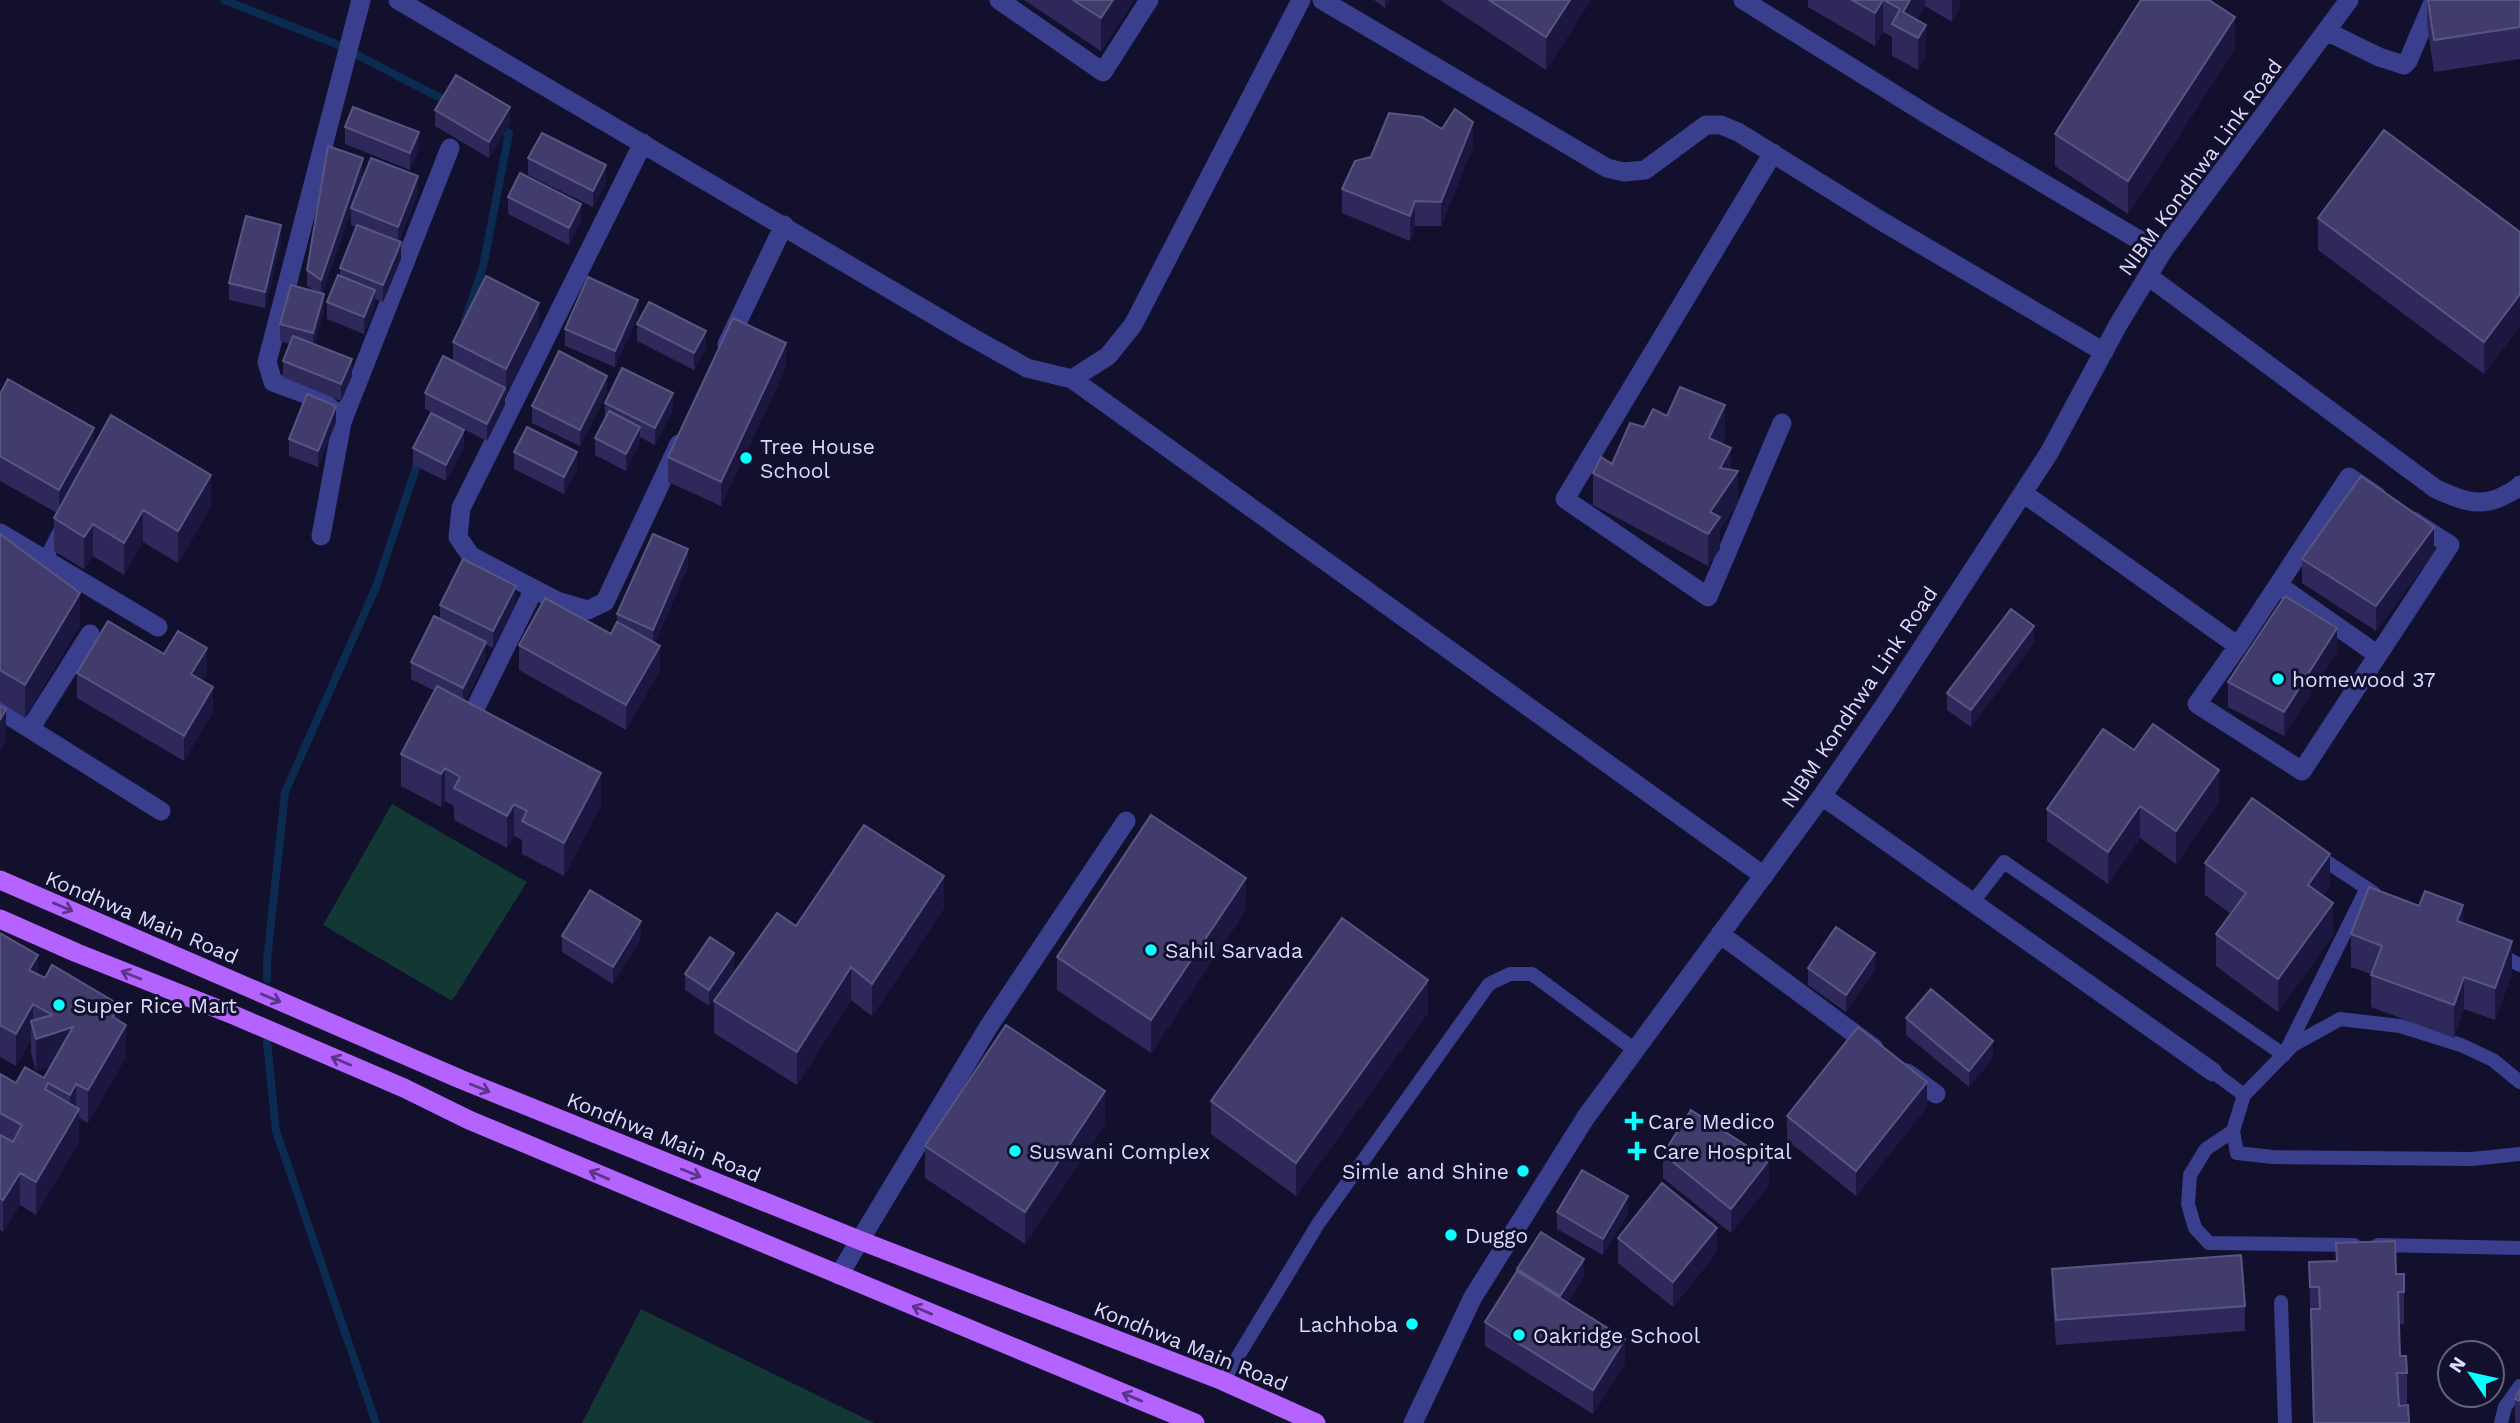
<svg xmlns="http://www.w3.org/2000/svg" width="2520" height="1423" viewBox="0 0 2520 1423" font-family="'Work Sans',sans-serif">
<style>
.green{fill:#133732}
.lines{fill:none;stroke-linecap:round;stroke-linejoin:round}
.stream{stroke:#0b2b51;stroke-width:8}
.service{stroke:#393e8d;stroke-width:14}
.minor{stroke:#393e8d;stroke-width:19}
.primary{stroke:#b563ff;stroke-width:19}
.wall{fill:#2e295a}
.shaded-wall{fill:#1b1741}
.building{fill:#413c6c;stroke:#595583;stroke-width:2}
.oneway{stroke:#5b358c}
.poi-dot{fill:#08ffff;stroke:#12102d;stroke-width:2.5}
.labels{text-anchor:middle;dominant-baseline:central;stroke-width:6;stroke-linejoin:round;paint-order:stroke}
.street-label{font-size:21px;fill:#dcdcff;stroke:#12102d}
.poi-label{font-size:21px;fill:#dcdcff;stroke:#12102d;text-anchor:start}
</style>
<rect width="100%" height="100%" fill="#12102d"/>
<path class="green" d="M392 804 527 882 452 1001 323 925Z
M641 1309 874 1423H582Z"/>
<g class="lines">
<path class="stream" d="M224 0 334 43 450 103
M465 321 483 267 509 133 496 127
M267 979V961L285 792 376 587 420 456
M267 1042 276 1131 376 1423"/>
<path class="service" d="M45 560 62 527
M2315 854 2374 893
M1972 903 2004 862 2284 1055 2367 888
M2496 953 2520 965
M2213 1072 2244 1095
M2520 1082 2493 1060 2461 1045 2400 1026 2340 1019 2293 1045 2244 1095 2233 1131 2237 1153 2273 1157 2472 1159 2520 1154
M2233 1131 2206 1149 2190 1175 2188 1204 2195 1228 2209 1243 2354 1245
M2378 1245 2520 1248
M2281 1302 2285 1423
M1223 1381 1318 1224 1489 984 1510 974H1532L1635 1050
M2501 1423 2505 1407 2520 1386"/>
<path class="minor" d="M398 0 966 334 1027 368 1072 379 1764 876
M999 0 1103 72 1149 0
M1322 0 1607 168 1624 172 1645 170 1706 125H1721L1738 132 1883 222 2104 352
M1743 0 1928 115 2134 237 2163 251
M2326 31 2379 57 2404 65 2408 61 2434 0
M643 143 461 508 458 537 471 556 557 601 588 610 605 602 679 444
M1773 153 1565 499 1708 597 1782 423
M2148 276 2436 489C2458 499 2478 508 2501 497 2508 493 2515 491 2520 485
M727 344 784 225
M1072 379 1108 356 1133 325 1301 0
M342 422 450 148
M2023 493 2238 646 2349 477 2377 496
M0 533 158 627
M321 536 342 422C330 398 297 392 273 382L267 362 361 0
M2278 585 2378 655
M2238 646 2197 704 2302 771 2450 545 2413 521
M0 710 161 811
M483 724 471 717 534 589
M30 729 90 634
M1822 796 2213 1072
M1720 934 1874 1048
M1907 1073 1936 1094
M839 1275 989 1026 1126 821
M1413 1423 1473 1297 1586 1117 1822 796 1886 703 2049 453 2118 325 2163 251 2349 0"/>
<path class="primary" d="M0 880 460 1079 859 1240 1223 1381 1316 1423
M0 919 77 953 236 1016 404 1088 469 1120 653 1197 1195 1423"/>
</g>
<path class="wall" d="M1024 0H1134L1101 51Z
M1374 0H1390L1385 8Z
M1440 0H1591L1546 70Z
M1808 0H1960V7L1952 22 1925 6 1917 20 1926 57 1918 70 1892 56V37L1883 32 1875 46 1808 7Z
M2427 0H2520V59L2434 72 2427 25Z
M2235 49 2128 214 2055 166V134Z
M435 110 510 123 489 158 435 126Z
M345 127 419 149 410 170 345 144Z
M1442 129 1473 147 1441 226H1415L1410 241 1342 213V189L1371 157Z
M528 158 606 182 593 207 528 175Z
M363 175 356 195 418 193 399 241 401 259 383 302 375 299V306L364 334 327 319V302L340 276V268L356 227 351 225V210L322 294 324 311 314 344 352 376 341 401 283 377V361L290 344 280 341V324L315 291 307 286V270Z
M508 197 581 220 569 245 508 214Z
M2318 218 2520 232V326L2484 374 2318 250Z
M281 241 265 308 229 300V283Z
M638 316 615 367 565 346V329Z
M637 324 706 348 694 370 637 341Z
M539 328 506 394 505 393V405L487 441 425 409V393L453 362V342Z
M786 367 721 506 668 482V457Z
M607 392 580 446 532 423V406Z
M0 394 94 446 211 507 178 563 143 542 124 575 93 556 84 569 54 551V518L57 513 0 481Z
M605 403 673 410 655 445 640 437V443L626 471 595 455V438L605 419Z
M1667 416 1725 437 1722 444 1731 470 1738 503 1720 529V549L1708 566 1593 505V473L1612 464 1644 427Z
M336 422 318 467 289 456V439Z
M464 447 446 481 413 465V448Z
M514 452 577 469 564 494 514 469Z
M0 534 80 625 25 718 0 702Z
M2434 552 2376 631 2302 583V559Z
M688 566 655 643 660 670 626 730 519 670V645L611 634 617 622V614Z
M516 603 493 648 486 645V659L465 701 601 805 564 876 522 854V840L514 836 507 848 454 820V806L445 801 441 807 401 786V754L435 691 411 679V662L440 619V605Z
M2034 643 1971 727 1947 710V693Z
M2337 652 2284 736 2228 707V682Z
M164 654 207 673 202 681 213 712 184 761 77 698V673Z
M2134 750 2219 802 2176 864 2140 838 2108 884 2047 841V809Z
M2205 863 2330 887 2323 896 2333 935 2278 1012 2216 966V934L2231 914 2205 895Z
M944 908 872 1016 851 1000 797 1085 714 1033V1001L796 926Z
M1246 910 1151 1053 1057 990V957Z
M2463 923 2512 974 2495 1020 2464 1009 2454 1038 2371 1007V974L2351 967V934Z
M0 933 38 975 120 1022 126 1057 88 1123 79 1118V1141L36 1215 20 1205 3 1232 0 1230V1074L16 1083 44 1078 50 1067 36 1071 31 1053V1040L16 1066 0 1057Z
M562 936 641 938 613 984 562 952Z
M1808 968 1875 970 1846 1012 1808 985Z
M734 970 709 1006 685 990V974Z
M1428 1013 1296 1196 1211 1134V1101Z
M1906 1018 1993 1058 1969 1087 1906 1035Z
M1927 1107 1856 1196 1787 1140V1116Z
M1105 1124 1025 1244 925 1178V1146Z
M1663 1154 1769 1185 1731 1233 1663 1178Z
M1557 1212 1628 1213 1603 1255 1557 1229Z
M1618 1238 1717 1252 1673 1307 1618 1263Z
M2336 1243 2396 1274H2404V1324H2399L2400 1356 2407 1373V1405L2409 1423H2313L2309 1262 2336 1261Z
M1517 1269 1584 1276 1567 1303 1625 1363 1593 1414 1485 1346V1322L1517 1272Z
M2052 1269 2245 1306V1331L2056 1345 2052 1294Z
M2520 1389V1423H2515V1399Z"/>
<path class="shaded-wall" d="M1113 0H1134L1101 51V18Z
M1385 0H1390L1385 8Z
M1570 0H1591L1546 70V37Z
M1883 0V32L1875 46V13Z
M1910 0H1925V6L1909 34 1903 12Z
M1952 0H1960V7L1952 22Z
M2235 17V49L2128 214V181Z
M1926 25V57L1918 70V38Z
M510 107V123L489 158V142Z
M1473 122V147L1441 226V202Z
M419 132V149L410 170V153Z
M363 158V175L321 296V280Z
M606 165V182L593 207V191Z
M418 176V193L398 243V227Z
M1415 201V226L1410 241V216Z
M581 204V220L569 245V228Z
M281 225V241L265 308V292Z
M401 242V259L383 302V285Z
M375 290V306L364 334V317Z
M324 294V311L313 350V333Z
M2520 294V326L2484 374V342Z
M638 300V316L615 367V351Z
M539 303V328L506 394V369Z
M706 331V348L694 370V353Z
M786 343V367L721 506V482Z
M352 359V376L341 401V384Z
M607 376V392L580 446V430Z
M505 388V405L487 441V424Z
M673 393V410L655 445V428Z
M1725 405V437L1709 470V438Z
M336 406V422L318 467V451Z
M640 427V443L626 471V454Z
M94 428V452L59 514V490Z
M464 430V447L446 481V465Z
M1731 448V480L1738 471V503L1720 529V549L1708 566V534L1710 512 1720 468Z
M577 452V469L564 494V477Z
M211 475V507L178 563V531Z
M143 510V542L124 575V543Z
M93 524V556L84 569V537Z
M2434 527V552L2376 631V606Z
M688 549V566L653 647V630Z
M516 586V603L493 648V631Z
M80 593V625L25 718V685Z
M2034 626V643L1971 727V710Z
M2337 628V652L2284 736V712Z
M486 642V659L463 705V688Z
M660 646V670L626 730V705Z
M207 648V673L191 699V674Z
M213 687V712L184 761V736Z
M6 709V742L0 752V720Z
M445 768V801L441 807V774Z
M2219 770V802L2176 864V831Z
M601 773V805L564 876V843Z
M514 804V836L507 848V816Z
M2140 806V838L2108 884V852Z
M2330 854V887L2308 917V885Z
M944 876V908L872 1016V984Z
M1246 878V910L1151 1053V1020Z
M2333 903V935L2278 1012V979Z
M2463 905V937L2457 921Z
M641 921V938L613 984V967Z
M2512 941V974L2495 1020V988Z
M734 953V970L709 1006V990Z
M1875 953V970L1846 1012V995Z
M38 955V987L29 970Z
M851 967V1000L797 1085V1052Z
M2464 977V1009L2454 1038V1005Z
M1428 980V1013L1296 1196V1163Z
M33 1004V1029L31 1021V1040L16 1066V1034Z
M120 1005V1035L126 1025V1057L88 1123V1090L113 1017Z
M73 1027V1060L36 1071V1039Z
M1993 1041V1058L1969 1087V1071Z
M1927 1082V1107L1856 1196V1171Z
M76 1084V1114L79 1109V1141L36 1215V1182L70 1126V1095Z
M1105 1091V1124L1025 1244V1212Z
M1769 1160V1185L1731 1233V1209Z
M20 1173V1205L3 1232V1200Z
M1628 1196V1213L1603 1255V1239Z
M1717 1228V1252L1673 1307V1282Z
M1584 1259V1276L1560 1313V1296Z
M1625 1339V1363L1593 1414V1390Z"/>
<path class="building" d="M1073 0H1113L1101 18Z
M1489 0H1570L1546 37Z
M1852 0H1883L1875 13Z
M1884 0H1910L1903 12 1926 25 1918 38 1892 24 1900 9Z
M2141 0H2209L2235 17 2128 181 2055 134Z
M2428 0H2520V27L2434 40Z
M456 75 510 107 489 142 435 110Z
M353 107 419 132 410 153 345 127Z
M1455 109 1473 122 1441 202 1415 201 1410 216 1342 189 1355 161 1371 157 1389 113 1422 117 1442 129Z
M2384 130 2520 232V294L2484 342 2318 218Z
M542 133 606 165 593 191 528 158Z
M328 146 363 158 321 280 307 270Z
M371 158 418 176 398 227 351 208Z
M520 173 581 204 569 228 508 197Z
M246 216 281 225 265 292 229 283Z
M357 225 401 242 383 285 340 268Z
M338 275 375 290 364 317 327 302Z
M486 276 539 303 506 369 453 342Z
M588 277 638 300 615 351 565 329Z
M291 285 324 294 313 333 280 324Z
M649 302 706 331 694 353 637 324Z
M733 318 786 343 721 482 668 457Z
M293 336 352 359 341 384 283 361Z
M559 351 607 376 580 430 532 406Z
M443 356 505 388 487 424 425 393Z
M622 368 673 393 655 428 605 403Z
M8 379 94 428 59 490 0 456V394Z
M1680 387 1725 405 1709 438 1731 448 1720 468 1738 471 1710 512 1720 517 1708 534 1593 473 1601 457 1612 464 1630 423 1644 427 1653 409 1667 416Z
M307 394 336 406 318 451 289 439Z
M609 411 640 427 626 454 595 438Z
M431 413 464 430 446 465 413 448Z
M111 415 211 475 178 531 143 510 124 543 93 524 84 537 54 518Z
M527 427 577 452 564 477 514 452Z
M2361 476 2434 527 2376 606 2302 559Z
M0 534 80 593 25 685 0 670Z
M653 534 688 549 653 630 617 614Z
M463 559 516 586 493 631 440 605Z
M2285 596 2337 628 2284 712 2228 682Z
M545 598 611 634 617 622 660 646 626 705 519 645Z
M2011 609 2034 626 1971 710 1947 693Z
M434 616 486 642 463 688 411 662Z
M108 621 164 654 178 631 207 648 191 674 213 687 184 736 77 673Z
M437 686 601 773 564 843 522 821 527 811 514 804 507 816 454 788 460 777 445 768 441 774 401 754Z
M0 706 6 709 0 720Z
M2153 724 2219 770 2176 831 2140 806 2108 852 2047 809 2103 729 2134 750Z
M2252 798 2330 854 2308 885 2333 903 2278 979 2216 934 2246 893 2205 863Z
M1151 815 1246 878 1151 1020 1057 957Z
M864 825 944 876 872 984 851 967 797 1052 714 1001 777 913 796 926Z
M2369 887 2419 906 2425 891 2463 905 2457 921 2512 941 2495 988 2464 977 2454 1005 2371 975 2382 946 2351 934Z
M590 890 641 921 613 967 562 936Z
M1342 918 1428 980 1296 1163 1211 1101Z
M1836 927 1875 953 1846 995 1808 968Z
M0 933 38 955 29 970 45 978 52 965 120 1005 113 1017 126 1025 88 1090 76 1084 70 1095 48 1083 45 1089 79 1109 36 1182 20 1173 3 1200 0 1198V1135L13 1142 22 1125 0 1113V1074L16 1083 25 1067 44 1078 73 1027 36 1039 31 1021 52 1015 33 1004 16 1034 0 1025Z
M710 937 734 953 709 990 685 974Z
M1931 989 1993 1041 1969 1071 1906 1018Z
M1006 1025 1105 1091 1025 1212 925 1146Z
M1858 1027 1927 1082 1856 1171 1787 1116Z
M1691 1110 1769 1160 1731 1209 1663 1154Z
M1582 1170 1628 1196 1603 1239 1557 1212Z
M1662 1183 1717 1228 1673 1282 1618 1238Z
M1541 1232 1584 1259 1560 1296 1517 1269Z
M2395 1241 2396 1274H2404V1292H2398L2400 1356H2406L2407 1373H2397L2399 1406 2408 1405 2409 1423H2314L2311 1309H2320L2319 1287H2310L2309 1262 2337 1261 2336 1243Z
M2241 1255 2245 1306 2056 1320 2052 1269Z
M1517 1271 1625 1339 1593 1390 1485 1322Z
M2520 1389V1401L2515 1399Z"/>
<defs><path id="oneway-shaft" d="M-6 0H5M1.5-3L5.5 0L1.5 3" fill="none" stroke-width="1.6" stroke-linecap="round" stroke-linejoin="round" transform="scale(1.75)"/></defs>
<g class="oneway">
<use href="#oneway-shaft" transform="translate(63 907) rotate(23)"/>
<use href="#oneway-shaft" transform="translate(131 975) rotate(-158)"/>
<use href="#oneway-shaft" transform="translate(271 998) rotate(23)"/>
<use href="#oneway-shaft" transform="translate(341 1061) rotate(-157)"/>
<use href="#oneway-shaft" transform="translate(480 1088) rotate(22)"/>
<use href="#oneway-shaft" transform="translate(691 1173) rotate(22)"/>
<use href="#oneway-shaft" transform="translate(599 1175) rotate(-157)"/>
<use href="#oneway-shaft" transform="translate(922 1310) rotate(-157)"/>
<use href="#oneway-shaft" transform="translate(1132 1397) rotate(-157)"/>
</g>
<g class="poi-dot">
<circle cx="746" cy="458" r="7"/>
<circle cx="2278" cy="679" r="7"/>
<circle cx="1151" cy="950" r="7"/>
<circle cx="59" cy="1005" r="7"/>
<path d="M1630.5 1110.5h7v7h7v7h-7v7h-7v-7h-7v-7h7z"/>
<circle cx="1015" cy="1151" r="7"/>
<path d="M1633.5 1140.5h7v7h7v7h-7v7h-7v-7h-7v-7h7z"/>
<circle cx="1523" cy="1171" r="7"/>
<circle cx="1451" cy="1235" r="7"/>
<circle cx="1412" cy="1324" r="7"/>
<circle cx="1519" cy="1335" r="7"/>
</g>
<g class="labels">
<g class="street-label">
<text transform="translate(2200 167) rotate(-54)">NIBM Kondhwa Link Road</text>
<text transform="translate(1859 697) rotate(-56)">NIBM Kondhwa Link Road</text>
<text transform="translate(142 917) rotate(23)">Kondhwa Main Road</text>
<text transform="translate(664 1137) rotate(22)">Kondhwa Main Road</text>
<text transform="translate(1191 1346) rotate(22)">Kondhwa Main Road</text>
</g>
<g class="poi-label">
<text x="760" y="446">Tree House<tspan x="760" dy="24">School</tspan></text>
<text x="2292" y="679">homewood 37</text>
<text x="1165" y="950">Sahil Sarvada</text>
<text x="73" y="1005">Super Rice Mart</text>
<text x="1648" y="1121">Care Medico</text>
<text x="1029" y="1151">Suswani Complex</text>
<text x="1653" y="1151">Care Hospital</text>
<text x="1509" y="1171" text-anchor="end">Simle and Shine</text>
<text x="1465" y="1235">Duggo</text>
<text x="1398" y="1324" text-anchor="end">Lachhoba</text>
<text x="1533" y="1335">Oakridge School</text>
</g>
</g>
<g transform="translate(2471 1374) rotate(304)"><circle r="33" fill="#12102d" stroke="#636281" stroke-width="2"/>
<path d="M0-5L12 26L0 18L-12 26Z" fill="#08ffff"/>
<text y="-10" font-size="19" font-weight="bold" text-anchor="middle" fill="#dcdcff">N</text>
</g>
</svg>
